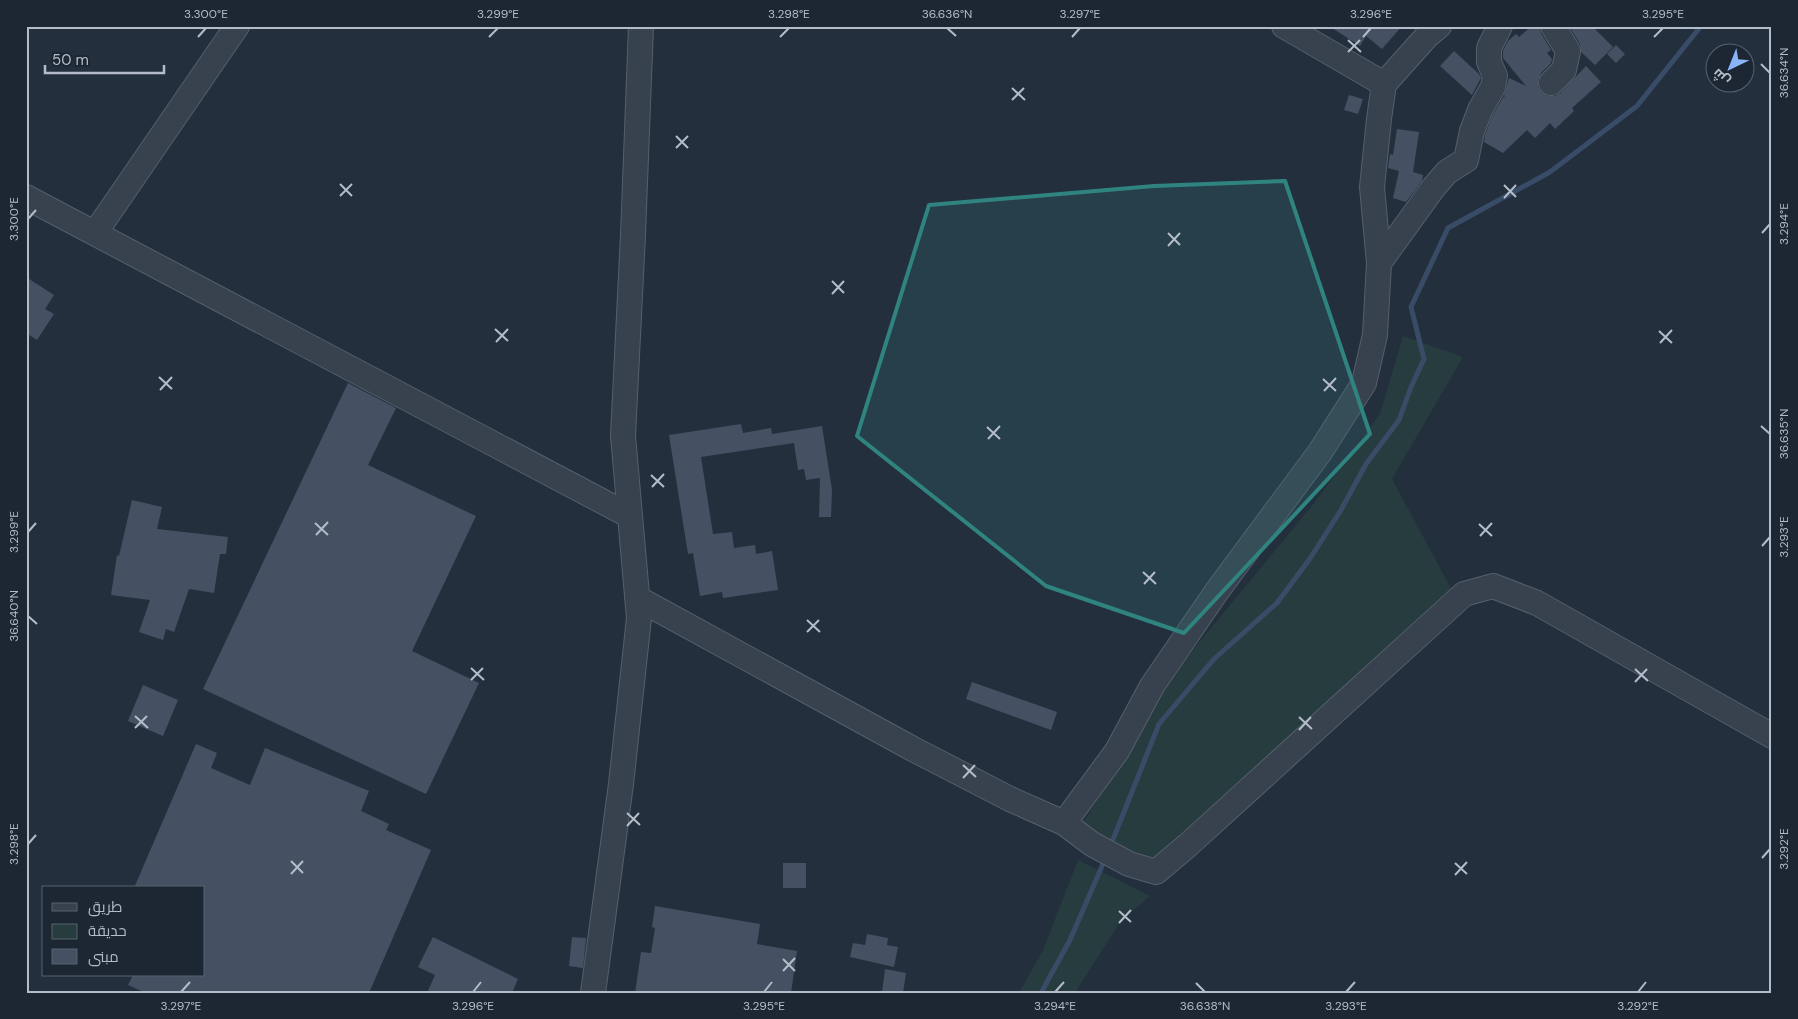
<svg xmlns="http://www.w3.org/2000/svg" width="1798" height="1019" viewBox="0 0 1798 1019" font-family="'DM Sans',Cairo,sans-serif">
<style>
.green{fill:#263c3f}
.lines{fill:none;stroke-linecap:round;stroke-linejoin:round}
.stream{stroke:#394c67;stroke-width:5}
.building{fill:#455162}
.minor-casing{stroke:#565f6c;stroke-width:26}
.minor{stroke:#38414e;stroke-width:24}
.marked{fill:#308480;fill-opacity:0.2;stroke:#308480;stroke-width:4;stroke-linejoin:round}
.ticks{fill:none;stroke:#b4bcc9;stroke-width:2}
.neatline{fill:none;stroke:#b4bcc9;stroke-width:2}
.ticks-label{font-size:12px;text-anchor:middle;fill:#b4bcc9}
</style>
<rect width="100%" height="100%" fill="#242f3e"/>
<path class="green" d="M1403 336 1463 357 1392 479 1453 592 1156 857 1132 855 1082 824 1126 756 1167 681 1311 507 1380 414Z
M1078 860 1150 896 1120 922 1075 993H1019L1043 950Z"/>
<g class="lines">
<path class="stream" d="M1110 847 1159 724 1214 659 1277 603 1311 557 1341 510 1366 464 1399 420 1411 387 1424 359 1411 307 1448 228 1550 172 1637 106 1701 26
M1041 993 1070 940 1106 857"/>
</g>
<path class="building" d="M1329 26H1402L1382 49 1366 36 1360 46Z
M1532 26H1539L1541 33 1551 50 1547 53 1552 59 1551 63 1541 73 1538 80V87L1542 93 1548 96H1555L1560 93 1586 66 1601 82 1572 108 1574 111 1555 129 1550 123 1535 138 1527 130 1503 153 1484 142 1485 135 1492 116 1504 96 1506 98 1504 95 1509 78 1526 86 1503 58V51L1508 41 1516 34 1519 37Z
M1573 26H1592L1613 47 1595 65 1581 52 1580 44 1571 29Z
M1616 45 1625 54 1616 63 1607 54Z
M1454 51 1479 74 1481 78 1472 95 1440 66Z
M1349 95 1363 99 1358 114 1344 110Z
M1397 129 1419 132 1413 172 1423 175 1422 181 1406 202 1393 198 1399 171 1388 168 1390 154 1393 155Z
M26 277 54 295 45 309 54 314 37 340 26 333Z
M348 383 396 408 368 465 476 516 412 651 479 683 426 794 203 689Z
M741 424 743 433 771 428 772 434 822 426 832 490 831 517H819L820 478 806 480 804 469 798 470 794 443 701 457 713 534 732 532 734 548 755 545 756 554 772 551 778 590 723 598 722 592 700 596 693 553 688 554 669 435Z
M132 500 162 507 157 529 228 537 226 554H220L214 593 189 589 174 632 166 629 163 640 139 632 150 600 111 595 117 555 119 556Z
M972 682 1057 712 1051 730 966 699Z
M143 685 178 700 163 736 128 721Z
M196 744 217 753 211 768 250 785 265 748 369 791 361 811 389 824 386 830 431 850 369 993H146L128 985 133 975H204V888H134Z
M783 863H806V888H783Z
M655 906 760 924 757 944 797 951 791 993H635L641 952 651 953 655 928 652 927Z
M867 934 888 938 887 945 898 947 894 967 850 957 853 943 865 945Z
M433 937 518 979 512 993H427L435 975 418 967Z
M572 937 586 938 583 968 569 966Z
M885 969 906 973 903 993H882Z"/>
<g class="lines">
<defs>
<path id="minor" d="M1284 26 1384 84
M1551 83 1564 70 1568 51 1553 26
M26 197 630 516
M95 233 237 26
M1379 263 1434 187 1447 172 1466 160 1472 131 1480 110 1493 87 1495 76 1489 62V48L1500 26
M637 598 913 749 1010 799 1064 823 1092 844 1129 864 1156 872 1188 845 1464 594 1493 586 1537 603 1772 736
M1064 823 1117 751 1152 686 1217 591 1320 452 1364 383 1375 335 1379 263 1372 187 1379 119 1384 84 1427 36 1439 26
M593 993 621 784 639 618 623 436 633 235 641 26"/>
</defs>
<use href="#minor" class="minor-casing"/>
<use href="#minor" class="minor"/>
</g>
<path class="marked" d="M1285 181 1370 434 1184 633 1046 586 857 436 929 205 1154 186Z"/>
<path class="ticks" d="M947 28 956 36M198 37 206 28M489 37 498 28M780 37 789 28M1072 37 1080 28M1363 37 1371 28M1654 37 1663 28M1348 40 1361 52M1348 52 1360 40M1761 64 1770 73M1012 88 1025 100M1012 100 1024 88M676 136 688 148M676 148 688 136M340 184 352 196M1504 185 1516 197M340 196 352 184M1504 198 1516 185M28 219 36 210M1168 233 1180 245M1762 233 1770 224M1168 246 1180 233M832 281 844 293M832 294 844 281M495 329 508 341M1659 331 1672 343M496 342 508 329M1660 343 1672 330M159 377 172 389M1323 379 1336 391M160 390 172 377M1324 391 1336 378M1761 426 1770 434M987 427 1000 439M988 439 1000 426M651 475 664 487M652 487 664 474M315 523 328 535M1479 524 1492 536M28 532 36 523M316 535 328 522M1480 536 1492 523M1762 546 1770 537M1143 572 1156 584M1144 584 1155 572M28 616 37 624M807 620 820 632M807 632 819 620M471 668 484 680M1635 669 1648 681M471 680 483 668M1635 682 1647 669M135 716 148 728M1299 717 1312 729M135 728 147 716M1299 730 1311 717M963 765 976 777M963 778 975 765M627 813 640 825M627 826 639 813M28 844 36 835M1762 858 1770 849M291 861 303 873M1455 863 1467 874M291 874 303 861M1455 875 1467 862M1119 911 1131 922M1119 923 1131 910M783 959 795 971M783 971 795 958M1196 983 1205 992M181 992 190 982M473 992 481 982M764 992 772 982M1055 992 1064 982M1346 992 1355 982M1638 992 1646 982"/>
<rect width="1798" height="1019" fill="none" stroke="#1d2633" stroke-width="55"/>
<rect x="42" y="886" width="162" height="90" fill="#1d2633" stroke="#59626f"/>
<rect x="52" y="903" width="25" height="8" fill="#38414e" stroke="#59626f"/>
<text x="88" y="912" font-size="15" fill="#b4bcc9">طريق</text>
<rect x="52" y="924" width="25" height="15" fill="#263c3f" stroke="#59626f"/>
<text x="88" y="936" font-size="15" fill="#b4bcc9">حديقة</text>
<rect x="52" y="949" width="25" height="15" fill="#455162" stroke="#59626f"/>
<text x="88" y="962" font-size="15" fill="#b4bcc9">مبنى</text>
<g transform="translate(1730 68) rotate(223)"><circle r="24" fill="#1d2633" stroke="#59626f"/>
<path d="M0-4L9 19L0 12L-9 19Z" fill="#8ab4f8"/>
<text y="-8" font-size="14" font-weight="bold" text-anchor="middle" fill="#b4bcc9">ش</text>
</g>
<path d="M45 65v8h119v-8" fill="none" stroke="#b4bcc9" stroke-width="2.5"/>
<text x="52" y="65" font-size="15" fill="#b4bcc9" stroke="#1d2633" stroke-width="4" paint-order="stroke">50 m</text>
<rect x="28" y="28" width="1742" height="964" class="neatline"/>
<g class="ticks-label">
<text x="206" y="18">3.300°E</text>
<text x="498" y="18">3.299°E</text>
<text x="789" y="18">3.298°E</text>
<text x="947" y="18">36.636°N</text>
<text x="1080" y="18">3.297°E</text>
<text x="1371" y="18">3.296°E</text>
<text x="1663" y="18">3.295°E</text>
<text transform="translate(1784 73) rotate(-90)" y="4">36.634°N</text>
<text transform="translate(14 219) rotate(-90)" y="4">3.300°E</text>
<text transform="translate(1784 224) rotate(-90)" y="4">3.294°E</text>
<text transform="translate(1784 434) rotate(-90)" y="4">36.635°N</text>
<text transform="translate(14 532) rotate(-90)" y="4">3.299°E</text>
<text transform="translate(1784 537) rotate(-90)" y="4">3.293°E</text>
<text transform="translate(14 616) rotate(-90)" y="4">36.640°N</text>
<text transform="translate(14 844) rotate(-90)" y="4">3.298°E</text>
<text transform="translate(1784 849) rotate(-90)" y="4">3.292°E</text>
<text x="181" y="1010">3.297°E</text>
<text x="473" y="1010">3.296°E</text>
<text x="764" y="1010">3.295°E</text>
<text x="1055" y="1010">3.294°E</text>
<text x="1205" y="1010">36.638°N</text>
<text x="1346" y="1010">3.293°E</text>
<text x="1638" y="1010">3.292°E</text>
</g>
</svg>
